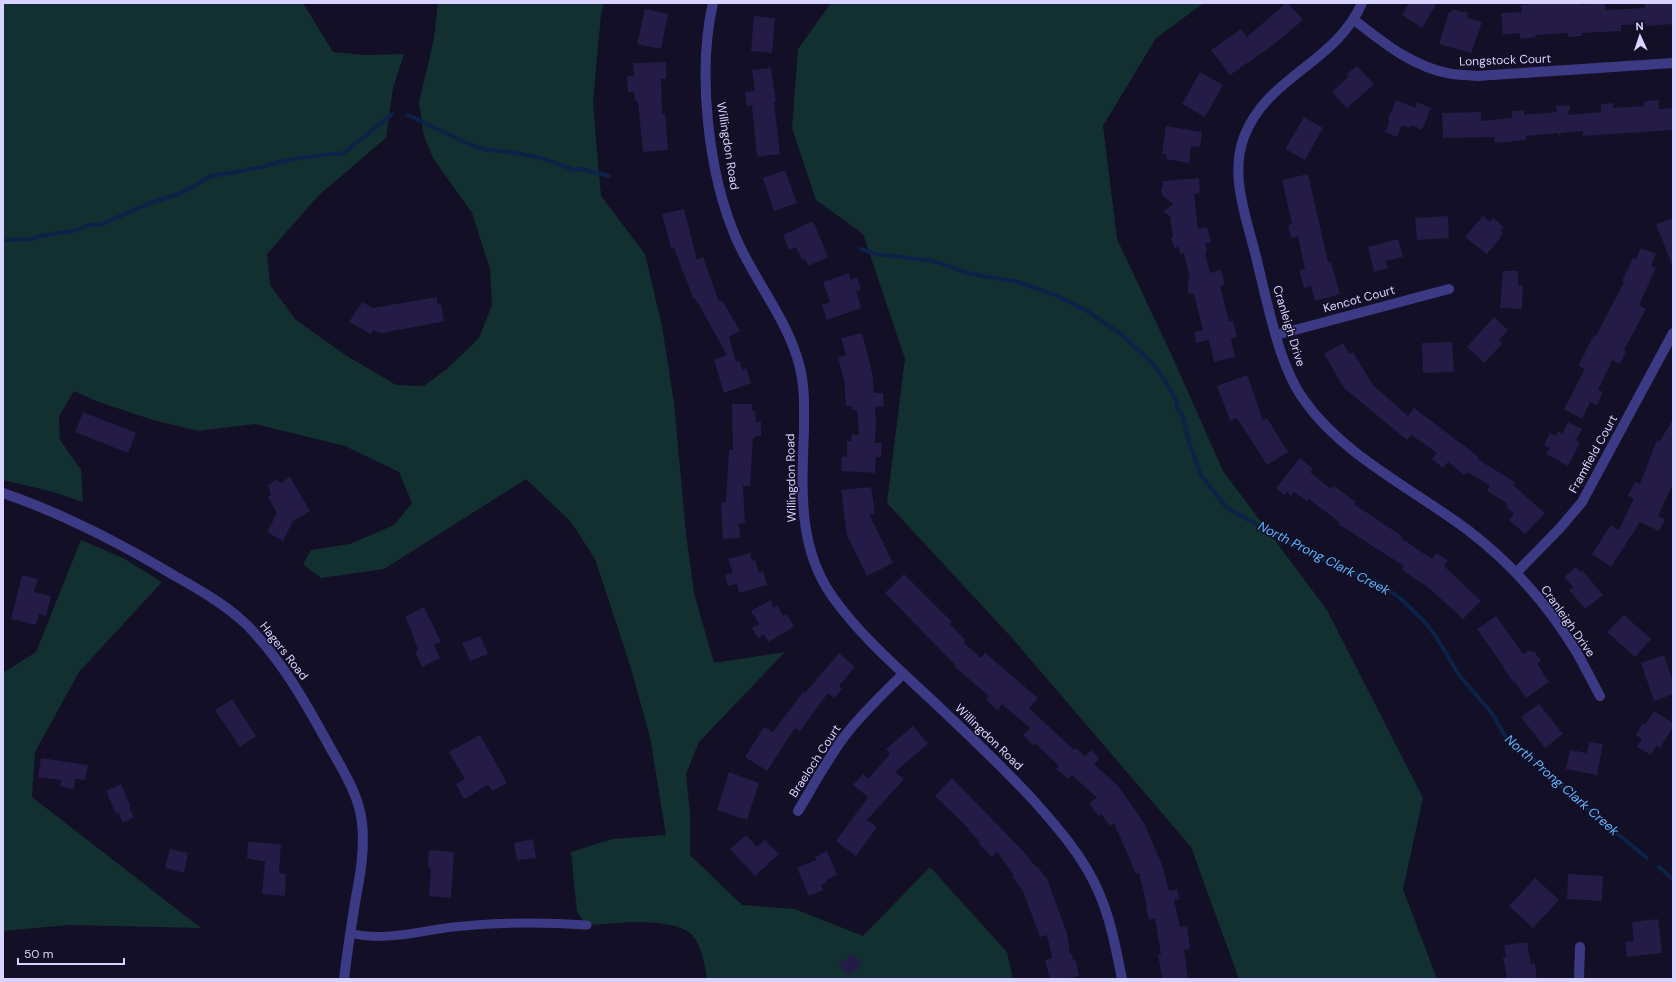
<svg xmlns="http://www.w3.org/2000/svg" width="1676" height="982" viewBox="0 0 1676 982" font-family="'DM Sans',sans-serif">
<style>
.green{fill:#12302f}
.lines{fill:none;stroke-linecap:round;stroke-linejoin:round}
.stream{stroke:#0c2248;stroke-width:4}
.building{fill:#241b47}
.lane{stroke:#3d3a85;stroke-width:9}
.street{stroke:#3d3a85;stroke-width:10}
.labels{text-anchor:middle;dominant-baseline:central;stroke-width:3;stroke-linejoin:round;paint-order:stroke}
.street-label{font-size:12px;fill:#d9d4ff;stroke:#130f26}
.water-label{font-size:13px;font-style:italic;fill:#62b6ff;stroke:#130f26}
</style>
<rect width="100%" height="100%" fill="#130f26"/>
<path class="green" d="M3 3H303L333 52 363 55 404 54 393 88 386 138 319 195 267 254 270 285 296 320 347 356 396 385 424 386 448 368 479 338 492 305 490 269 472 213 433 158 424 136 419 103 434 38 438 3H604L601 14 593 103 601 196 645 254 662 326 674 403 686 534 694 593 714 663 785 652 699 742 686 774 690 814V855L742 905 795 909 863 936 930 867 1007 952 1013 979H707C705 966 701 942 690 933 666 916 615 924 587 925L577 912 571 852 612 839 666 835 650 737 630 665 595 559 571 522 526 479 384 569 321 578 303 564 311 550 350 544 394 525 412 503 399 472 345 446 255 424 198 431 153 420 96 401 74 391 59 416 60 440 81 470 83 502 50 491 3 480Z
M831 3H1204L1156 38 1103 126 1117 239 1172 356 1223 471 1327 610 1423 798 1403 889 1437 979H1239L1191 847 1012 638 887 503 905 359 863 234 816 200 792 128 798 49Z
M81 540 123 558 162 582 79 672 35 752 32 797 201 928 68 925 3 931V673L36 652Z"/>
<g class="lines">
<path class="stream" d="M408 115 473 146 488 150 509 152 541 158 575 170 581 169 609 176
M3 240 34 239 39 236 74 231 90 225H100L150 203 181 193 211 176 252 169 298 158 344 153 392 114
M861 249 876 254 933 261 971 274 1018 282 1055 295 1087 311 1121 334 1153 364 1163 377 1177 402V407L1183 417 1189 442 1201 475 1227 508 1310 554 1379 583 1401 599 1423 620 1435 635 1459 675 1491 712 1507 739 1542 766 1570 795 1647 858
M1659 867 1673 879"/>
</g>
<path class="building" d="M1286 3H1288L1303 20 1273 45 1230 75 1211 50 1241 29 1247 37Z
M1409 3H1437L1422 28 1402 15Z
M1543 3H1581V5L1605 3V10L1645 8 1644 3H1673V24L1646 26V24L1621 25V31L1582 33V36L1568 37V33L1535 35 1536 37 1520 39V33L1503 35 1501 13 1522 12 1521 5Z
M645 9 668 14 661 49 637 44Z
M1452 9 1468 13 1467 18 1482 22 1471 53 1439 44 1449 12 1451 13Z
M754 16 775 18 772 53 751 51Z
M666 62V79H661L662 114 665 113 668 150 643 152 638 101H635L634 92H628L627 76H634L633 63Z
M1357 66 1374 84 1347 108 1332 92 1349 76 1347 74Z
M771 68 776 102H774L780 154 757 157 752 105 747 106 745 92 755 91 752 70Z
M1200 72 1223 85 1205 117 1182 104Z
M1396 100 1415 108 1417 102 1431 108 1422 130 1411 125 1410 128 1402 125 1397 137 1385 132 1390 120 1388 119Z
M1659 100V109L1673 108V130L1583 136V131L1561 133 1559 138V133L1526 136V140L1495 143 1494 137 1443 138 1442 113 1481 112V121L1512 118V111L1524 110V115L1557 112 1556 106 1571 105 1567 115 1601 112V104L1613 103V108L1644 106V101Z
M1304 117 1323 128 1305 160 1285 149Z
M1166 126 1202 132 1200 147 1191 146 1189 163 1166 159 1167 155 1162 154Z
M785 170 797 203 774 211 763 178Z
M1308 174 1328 262H1331L1340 294 1315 301 1311 286 1304 288 1299 270 1305 269 1298 236 1291 238 1288 225 1292 224 1282 180Z
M1199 178 1200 193 1194 194 1198 229 1207 227 1211 242 1205 244 1207 251 1205 253 1210 273 1221 270 1225 284 1220 286 1229 322 1233 321 1237 337 1231 339 1235 357 1214 362 1209 340 1196 343 1194 332 1203 330 1194 295 1188 292V279H1190L1184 253 1180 254 1179 247 1174 248 1171 238 1173 237 1170 216 1163 212 1173 204 1162 195 1161 188 1163 186V181Z
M684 209 697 260 703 257 719 302 722 300 740 331 729 337 736 362 739 361 743 370 746 368 751 383 724 393 714 360 727 355 695 298H693L674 248H671L662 214Z
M1448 216 1449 238 1417 240 1415 218Z
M1483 216 1490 222 1493 218 1504 227 1501 231 1503 233 1500 237H1501L1487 254 1465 237Z
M1673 218V265H1672L1656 224Z
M813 221 828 257 808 266 805 259 802 260 796 247 789 250 783 235Z
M1398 239 1403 257 1386 261 1388 268 1374 272 1368 247Z
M1641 248 1656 254 1651 266 1656 268 1639 305 1646 309 1624 350 1626 351 1620 364 1612 360 1598 390 1603 392 1597 405 1590 402 1582 419 1564 409 1585 369 1578 366 1594 335 1596 336 1624 282 1622 281 1633 258 1636 259Z
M1503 271H1518V285L1523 286 1522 309 1500 308Z
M849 273 851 280 857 277 861 289 856 291 861 308 827 320 822 305 830 302 823 282Z
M437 297V303L441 304 444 321 441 322 387 332 384 334 373 330 371 334 349 322 362 302 373 308Z
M1494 317 1508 330 1499 340 1502 344 1484 363 1467 347Z
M862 333 872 372 874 393H883L884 406 875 407 876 421 875 443H882L881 457H876L875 473 841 471 842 456 847 457V441H851L852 435H859L857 410H852V406H846L844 380 838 357 846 355 841 338Z
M1452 342 1454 372 1423 373 1422 343Z
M1343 343 1349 354 1353 352 1373 385 1408 416 1414 408 1479 457 1477 459 1515 482 1513 485 1545 513 1525 534 1509 520 1514 514 1506 506 1508 504 1487 491 1490 485 1467 472 1464 475 1448 462 1443 468 1432 459 1437 453 1411 435 1407 440 1344 388 1324 354Z
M1247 375 1263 420 1267 418 1288 452 1267 465 1237 418 1230 421 1217 386Z
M732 404H752V411H755L756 422H761V436H755V438H753L750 486H743L745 523 739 524 740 538 723 539 721 503 726 502 729 450H733Z
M83 412 136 433 128 453 75 432Z
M1673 419V484L1658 516 1665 519 1659 531 1640 522 1611 567 1592 554 1611 525 1619 530 1634 498 1628 496 1635 482 1640 484 1657 440 1660 441Z
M1568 422 1582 429 1576 440 1580 443 1568 466 1546 454 1550 448 1544 445 1550 433 1556 436 1558 431 1562 434Z
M1300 458 1313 469 1310 472 1331 489 1334 486 1356 502 1354 504 1402 536 1401 538 1432 559 1436 553 1448 560 1444 566 1481 601 1463 619 1429 588 1402 570 1404 566 1338 524 1339 522 1309 499 1307 501 1294 492 1291 496 1287 492 1284 495 1276 488Z
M290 477 310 511 293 521 283 541 267 532 277 513 268 497 271 495 268 485 277 479 280 483Z
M871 487 875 514H869L893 563 867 576 847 535 841 490Z
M750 553 752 561 755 560 759 573 763 571 767 585 739 593 737 584 728 586 725 575 733 573 728 559Z
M1576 567 1580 572 1582 570 1603 595 1585 609 1569 590 1573 587 1564 577Z
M904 574 952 622 950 624 965 640 963 642 981 658 985 653 1038 698 1029 708 1074 750 1076 748 1085 756 1091 750 1099 758 1094 764 1118 786 1144 823 1162 865 1169 891 1177 889 1180 899 1174 900 1180 927 1187 926 1190 949 1184 950 1188 979H1162L1158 954H1161L1155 918 1149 920 1146 907 1147 906 1139 873 1136 874 1114 823 1110 826 1101 814 1098 816 1089 803 1097 798 1072 775 1068 779 1056 769 1059 766 1036 744 1034 746 1023 735 1030 728 1002 704 998 710 986 700 989 696 955 667 956 666 885 593Z
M22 575 38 579 34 592 51 596 46 616 39 614 36 625 11 619Z
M771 600 773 608 777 605 783 616 787 614 794 627 768 642 764 634 758 638 752 628 759 624 751 611Z
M424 607 441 642 434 645 440 658 422 667 415 652 418 650 412 632 405 617Z
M1624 615 1651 639 1635 657 1607 632Z
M1496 616 1523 654 1530 650 1531 652 1534 651 1541 661 1537 664 1549 682 1526 698 1514 681 1513 682 1503 668 1504 667 1477 629Z
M480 636 488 654 470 661 462 643Z
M839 653 855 667 839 686 842 689 834 698 828 693 800 731 795 728 767 771 745 757 764 727 773 732 803 692 805 693Z
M1664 655 1673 682V694L1654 701 1641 663Z
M232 699 256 736 240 747 215 710Z
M1539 704 1563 734 1545 748 1521 717Z
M1654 711 1673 723V727L1660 748 1657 745 1651 755 1637 747 1642 739 1636 735 1643 723 1645 725Z
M913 726 928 744 895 772 904 779 867 820 877 827 856 856 836 841 868 797 853 785 863 774 868 779 890 754 886 749Z
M480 735 507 783 493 791 488 785 464 799 456 784 465 779 449 752Z
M1589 742 1603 744 1597 775 1566 769 1570 750 1587 753Z
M41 758 88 765 85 780 75 779 74 789 60 787 61 780 38 777Z
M729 772 759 783 747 820 717 810Z
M952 778 1023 851 1036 867 1037 866 1047 879 1067 933 1070 954H1072L1073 960H1076L1079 976 1062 979H1050L1045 960 1052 958 1047 935 1040 937 1023 891 1012 876 1014 875 997 852 992 857 979 844 980 842 968 830 969 829 935 796Z
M121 784 131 807H129L134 817 123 823 118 812 116 814 106 791Z
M746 835 757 847 765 840 779 854 755 876 730 849Z
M533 839 536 858 517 860 514 843Z
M248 842 281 844 279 873 286 874 285 896 262 894 265 862 247 858Z
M170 849 188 853 184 873 165 868Z
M429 850 454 852 451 898 429 896 431 868 428 867Z
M827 851 837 875 826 880 827 882 821 885 823 890 809 896 797 868 816 860 815 857Z
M1568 874 1603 876 1602 901 1567 899Z
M1535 878 1559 900 1533 928 1509 906Z
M1658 919 1662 953 1627 957 1625 942 1634 941 1632 922Z
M1527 942 1531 964 1535 963 1537 979H1507L1503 957H1506L1504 945Z
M853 954 862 966 848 976 839 964Z"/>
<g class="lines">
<path class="lane" d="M350 933C383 942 419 931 453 927 497 922 542 922 587 925"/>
<path class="street" d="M713 3C697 72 708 173 736 238 755 282 789 321 800 368 805 388 804 409 804 429 802 487 797 546 832 596 861 637 900 670 936 704 970 736 1004 768 1035 802 1059 829 1085 859 1099 893 1111 920 1116 950 1122 979
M1362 3C1336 63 1266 77 1244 137 1230 173 1245 214 1254 249 1266 294 1277 363 1304 400 1343 456 1415 490 1469 531 1512 564 1549 606 1577 653 1585 667 1592 681 1600 696
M1353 19C1382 42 1414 68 1452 74 1460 75 1468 75 1477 76L1673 63
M1276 335 1449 289
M3 493C64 514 120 543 175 576 200 590 226 605 247 625 281 660 303 698 326 740 340 766 359 793 362 823 365 850 360 876 355 903 351 928 347 953 344 979
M1516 573 1560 528 1582 502 1673 333
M798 811C813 786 827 760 844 737 861 714 883 694 903 674
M1579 979 1580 947"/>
</g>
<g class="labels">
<g class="street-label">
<text transform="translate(1505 60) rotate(-2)">Longstock Court</text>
<text transform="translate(728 146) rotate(81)">Willingdon Road</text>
<text transform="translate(1359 299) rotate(-15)">Kencot Court</text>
<text transform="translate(1289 326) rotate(73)">Cranleigh Drive</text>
<text transform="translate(1593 454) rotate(-61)">Framfield Court</text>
<text transform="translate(791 478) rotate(-91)">Willingdon Road</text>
<text transform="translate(1568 621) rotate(55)">Cranleigh Drive</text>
<text transform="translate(284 651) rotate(52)">Hagers Road</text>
<text transform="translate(989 737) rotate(44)">Willingdon Road</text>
<text transform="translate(815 761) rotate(-57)">Braeloch Court</text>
</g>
<g class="water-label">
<text transform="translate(1324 558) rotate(27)">North Prong Clark Creek</text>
<text transform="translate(1562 785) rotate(41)">North Prong Clark Creek</text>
</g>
</g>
<rect width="1676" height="982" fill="none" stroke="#d9d4ff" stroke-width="8"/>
<g transform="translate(1640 36) rotate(357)" stroke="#130f26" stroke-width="3" paint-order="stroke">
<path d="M0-3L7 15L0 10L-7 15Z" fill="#d9d4ff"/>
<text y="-6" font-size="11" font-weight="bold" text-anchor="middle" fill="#d9d4ff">N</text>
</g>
<path d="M18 958v6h106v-6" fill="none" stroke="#d9d4ff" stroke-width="2"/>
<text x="24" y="958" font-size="12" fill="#d9d4ff" stroke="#130f26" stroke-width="3" paint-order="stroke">50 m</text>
</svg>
